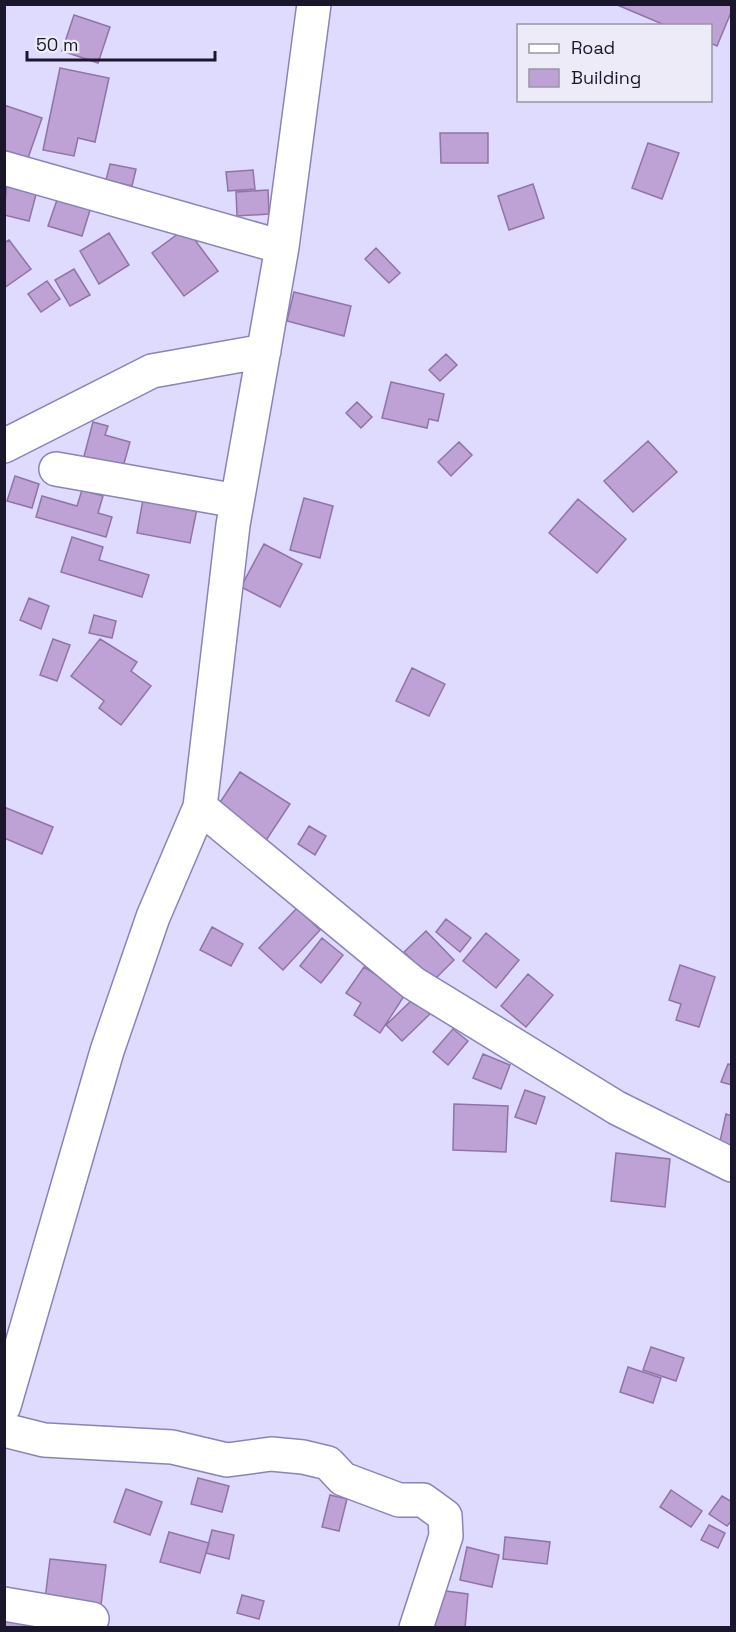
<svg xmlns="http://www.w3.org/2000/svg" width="736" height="1632" viewBox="0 0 736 1632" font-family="'Space Grotesk',sans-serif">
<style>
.building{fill:#bea1d5;stroke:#9174a7;stroke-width:1.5}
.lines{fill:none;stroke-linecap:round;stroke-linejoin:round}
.minor-casing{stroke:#8983b9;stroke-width:36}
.minor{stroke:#fff;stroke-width:33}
</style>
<rect width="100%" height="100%" fill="#dedbff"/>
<path class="building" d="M615 4H732V10L717 46 710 43V26H667Z
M74 15 110 27 98 63 62 51Z
M60 68 109 78 95 142 78 138 74 156 43 150Z
M4 105 42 118 28 158 4 150Z
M440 133H488V163H441Z
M648 143 679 153 662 199 632 188Z
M110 164 136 169 132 186 106 180Z
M253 170 255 189 228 191 226 172Z
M7 179 38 187 29 221 4 215Z
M533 184 544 218 509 230 498 196Z
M268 190 269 214 237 216 236 192Z
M58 197 91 207 82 236 48 226Z
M186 228 218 271 184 296 152 253Z
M109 233 129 265 99 284 80 251Z
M9 240 31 269 4 288V243Z
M376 248 400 273 389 283 365 259Z
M74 269 90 295 70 306 55 280Z
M47 281 60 299 41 312 28 294Z
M294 292 351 306 344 336 287 321Z
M446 354 457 365 440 381 429 370Z
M391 382 444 394 438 421 429 419 427 428 382 418Z
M357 402 372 417 361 428 346 413Z
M93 422 108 426 105 435 130 442 121 474 82 464Z
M648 441 677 472 633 512 604 481Z
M459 442 472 455 451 476 438 462Z
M15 476 39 484 32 508 7 501Z
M82 490 103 496 98 513 112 517 106 537 36 517 42 496 77 506Z
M144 494 198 504 190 543 137 533Z
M304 498 333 506 320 558 290 550Z
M578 499 626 539 597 573 549 533Z
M72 537 103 547 99 560 149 575 142 597 61 572Z
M264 544 302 564 280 607 241 587Z
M29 598 49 606 41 629 20 620Z
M94 615 116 621 112 638 89 633Z
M53 639 70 645 57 681 40 675Z
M100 639 137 662 131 671 151 686 121 725 99 708 104 701 71 676Z
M412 668 445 684 429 716 396 701Z
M240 772 290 804 263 845 213 813Z
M4 807 53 827 42 854 4 838Z
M309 826 326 836 315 855 298 844Z
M297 908 320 930 283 970 259 948Z
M446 919 471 938 460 952 436 932Z
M212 927 243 944 231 966 200 950Z
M426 931 454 960 433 981 404 952Z
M486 933 519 960 496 988 463 961Z
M322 938 343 955 321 983 300 966Z
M680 965 715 977 699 1027 676 1020 681 1004 669 1000Z
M364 967 406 993 380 1033 354 1015 361 1003 346 993Z
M528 974 553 995 526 1027 501 1006Z
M414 998 430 1014 402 1041 386 1025Z
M453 1029 468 1041 448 1065 433 1052Z
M483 1054 510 1065 501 1089 473 1078Z
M728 1064 732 1065V1085L721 1082Z
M525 1090 545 1097 536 1124 515 1117Z
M454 1104 508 1106 506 1152 453 1150Z
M726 1114 732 1116V1149L719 1146Z
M616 1153 670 1159 665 1207 611 1201Z
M651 1347 684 1358 676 1381 643 1370Z
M628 1367 661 1378 653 1403 620 1392Z
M198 1478 229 1486 222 1512 191 1504Z
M126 1489 162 1502 150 1535 114 1522Z
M671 1490 702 1511 691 1527 660 1507Z
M330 1495 347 1499 339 1531 322 1527Z
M722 1496 732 1502V1520L727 1526 709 1514Z
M709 1525 725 1533 718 1548 701 1540Z
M212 1530 234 1535 229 1559 206 1553Z
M169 1532 209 1543 200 1573 160 1562Z
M505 1537 550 1542 547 1564 503 1559Z
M467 1547 499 1555 492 1587 460 1580Z
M50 1559 106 1565 101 1605 45 1599Z
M431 1589 468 1594 465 1628H427Z
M242 1595 264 1601 259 1619 237 1613Z
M4 1613 32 1620 30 1628H4Z"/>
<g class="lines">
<defs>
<path id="minor" d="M4 168 282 247
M4 446 152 371 264 351
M56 469 237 501
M200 807 413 983 617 1108 732 1165
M4 1406 107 1051 153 917 200 807 233 525 282 247 314 4
M4 1430 44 1440 172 1447 227 1460 271 1454 303 1457 328 1463 343 1479 399 1500H423L445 1516 446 1536 416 1628
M4 1604 92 1619"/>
</defs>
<use href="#minor" class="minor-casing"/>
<use href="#minor" class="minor"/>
</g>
<rect width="736" height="1632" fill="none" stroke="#1a172c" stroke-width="12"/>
<rect x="517" y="24" width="195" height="78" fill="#ecebf7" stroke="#9896a6" stroke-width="1.5"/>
<rect x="529" y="44" width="30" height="9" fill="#ffffff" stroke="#9896a6" stroke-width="1.5"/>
<text x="571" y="54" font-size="18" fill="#1a172c">Road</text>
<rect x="529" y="69" width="30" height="18" fill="#bea1d5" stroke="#9896a6" stroke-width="1.5"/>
<text x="571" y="84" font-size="18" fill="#1a172c">Building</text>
<path d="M27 51v9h188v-9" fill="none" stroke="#1a172c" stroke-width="3"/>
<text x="36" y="51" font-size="18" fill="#1a172c" stroke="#ecebf7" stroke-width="4.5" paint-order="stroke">50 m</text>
</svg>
